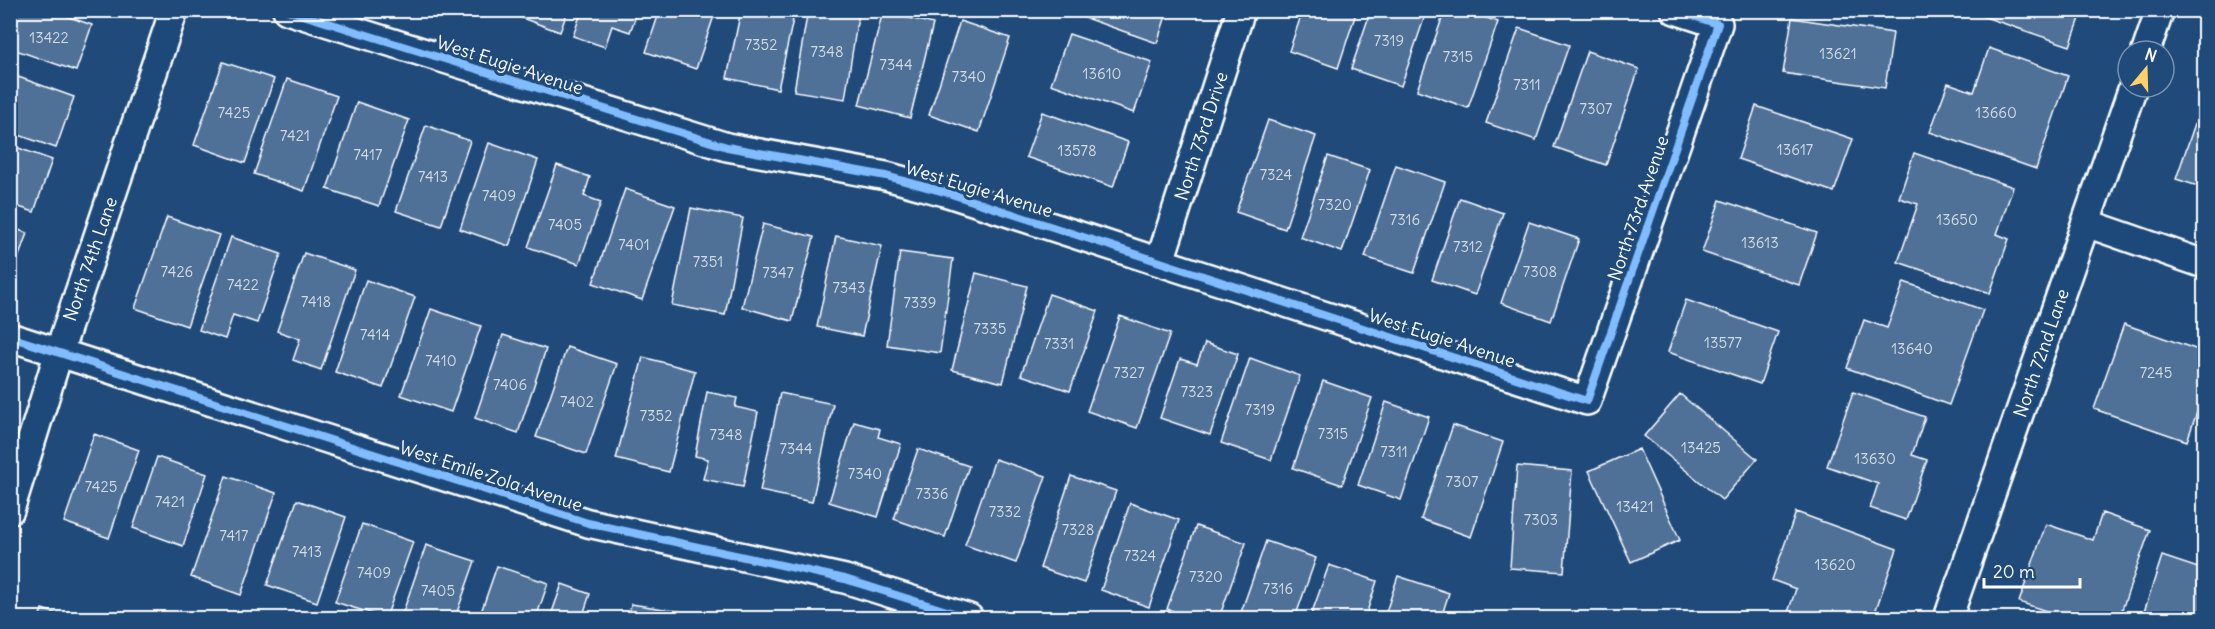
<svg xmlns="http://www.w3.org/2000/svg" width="2215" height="629" viewBox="0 0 2215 629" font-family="Delius,sans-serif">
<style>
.building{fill:#507197;stroke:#fff;stroke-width:1.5}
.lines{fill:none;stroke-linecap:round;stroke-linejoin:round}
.minor-casing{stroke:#fff;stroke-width:32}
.minor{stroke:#1f4a7a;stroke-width:27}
.cycleway-casing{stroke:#1f4a7a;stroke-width:11}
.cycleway{stroke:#80bcff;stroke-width:8}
.labels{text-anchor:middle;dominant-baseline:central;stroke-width:6;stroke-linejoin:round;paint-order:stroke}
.number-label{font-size:15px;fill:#d3dce5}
.street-label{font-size:18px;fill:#fff;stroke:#1f4a7a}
</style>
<rect width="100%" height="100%" fill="#1f4a7a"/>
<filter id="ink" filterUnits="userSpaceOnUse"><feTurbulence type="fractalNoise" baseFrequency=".0167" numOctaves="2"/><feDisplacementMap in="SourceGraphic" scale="12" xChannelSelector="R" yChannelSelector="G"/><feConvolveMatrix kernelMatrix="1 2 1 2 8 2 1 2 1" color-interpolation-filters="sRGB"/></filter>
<g filter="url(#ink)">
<path class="building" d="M10 10H49L92 25 76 71 10 48Z
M512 10H568L560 32 511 14Z
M582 10H638L630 32 612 26 605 47 573 36Z
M660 10H716L696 69 646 52Z
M741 10H795L778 89 727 78Z
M808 10H859L845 99 794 91Z
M1075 10H1168L1157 43 1074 14Z
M1303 10H1357L1338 68 1289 51Z
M1371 10H1427L1401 86 1351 69Z
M1445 10H1465L1498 22 1468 108 1417 90Z
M1974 10H2083L2070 46 1973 13Z
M883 11 933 24 910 118 859 105Z
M1792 18 1893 33 1885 88 1783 73Z
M960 21 1010 38 979 132 929 115Z
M1519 28 1569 45 1536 140 1486 123Z
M1069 34 1152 62 1134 113 1051 84Z
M1989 48 2068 76 2036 169 1930 132 1948 83 1974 92Z
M1587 51 1639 69 1606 165 1554 147Z
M223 62 274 79 245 163 194 145Z
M10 74 74 97 56 148 10 132Z
M287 79 337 96 304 191 254 174Z
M357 102 409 120 379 206 327 189Z
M2202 103H2204V188L2176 179Z
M1756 106 1853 139 1834 192 1738 159Z
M1042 112 1128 142 1113 187 1026 157Z
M1268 120 1316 136 1285 229 1236 212Z
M426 125 470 141 441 226 396 211Z
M489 143 538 160 509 246 460 229Z
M10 145 52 160 34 212 10 204Z
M1914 153 2013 187 1997 234 2009 239 1990 293 1898 262 1918 204 1899 198Z
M1328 156 1370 170 1342 252 1300 237Z
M557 165 590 177 584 196 601 202 579 264 528 247Z
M1396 165 1445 182 1414 273 1365 257Z
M625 189 675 206 642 300 593 283Z
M1460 198 1503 213 1475 295 1432 280Z
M1720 200 1817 233 1799 285 1702 252Z
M691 208 743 218 725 315 672 305Z
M167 217 219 235 187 326 135 308Z
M1529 222 1579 239 1551 321 1501 303Z
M763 224 814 237 792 321 742 307Z
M10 227 27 233 11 279H10Z
M836 236 882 246 862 336 817 327Z
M231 237 281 254 257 323 233 315 225 339 199 330Z
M900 252 953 259 940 353 887 345Z
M304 253 355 270 321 370 293 360 300 339 277 331Z
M976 273 1027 286 1003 383 952 370Z
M366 280 415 297 383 388 335 372Z
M1904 282 1983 310 1949 405 1847 368 1864 320 1887 328Z
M1049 294 1098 311 1070 391 1021 375Z
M1686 300 1778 332 1760 384 1668 352Z
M431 309 481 326 451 412 401 395Z
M1120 316 1170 334 1137 428 1087 411Z
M2124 324 2204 352V392L2187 441 2094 409Z
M503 335 546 349 518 433 475 418Z
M1205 343 1238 354 1210 435 1160 418 1180 359 1197 364Z
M567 347 617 364 586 454 536 437Z
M643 357 695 371 669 472 616 459Z
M1250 358 1300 376 1271 460 1221 443Z
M1323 381 1372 398 1342 485 1293 468Z
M707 392 737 398 735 407 758 412 743 487 703 479 708 459 695 456Z
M1853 392 1925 417 1912 455 1927 460 1906 520 1870 508 1878 484 1827 466Z
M780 393 833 404 812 502 760 491Z
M1680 394 1757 459 1722 500 1644 436Z
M1386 402 1429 417 1401 500 1358 485Z
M854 422 880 429 878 437 901 444 878 517 829 502Z
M1453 425 1503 442 1471 537 1421 519Z
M94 434 139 450 109 538 64 522Z
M918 449 969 466 945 537 894 519Z
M1639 449 1680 540 1631 562 1589 471Z
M157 457 207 474 183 546 133 528Z
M995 459 1046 476 1016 563 965 545Z
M1517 466 1572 471 1564 572 1510 568Z
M226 476 276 493 241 595 191 577Z
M1071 476 1116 491 1084 583 1040 568Z
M297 500 346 517 317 602 267 585Z
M1130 503 1179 520 1149 607 1101 590Z
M1796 512 1897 549 1873 618H1786L1796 589 1772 580Z
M2102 513 2150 530 2119 618H2068L2019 602 2046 524 2093 540Z
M362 524 413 542 386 618 335 602Z
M1196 526 1246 543 1219 618H1194L1167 609Z
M1266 541 1316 558 1295 618H1239Z
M426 545 475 561 455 618H401Z
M2162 556 2204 570V618H2142Z
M1329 565 1377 581 1365 618H1310Z
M497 566 548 583 536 618H479Z
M1398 576 1449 593 1441 618H1384Z
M562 584 590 594 583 615 593 618H550Z
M631 604 683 612 682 618H629Z
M42 609 71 618H39Z
M1469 611 1492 618H1466Z
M699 613 723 618H698Z"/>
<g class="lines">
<defs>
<path id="minor" d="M287 10 727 147 886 176 948 193 1587 401 1718 24 1675 10
M2146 51 2160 10
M2086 223 2204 264
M1160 261 1241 10
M10 337 588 523 845 579 969 618
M10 510 59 352 174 10
M1948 618 2133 87"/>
</defs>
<use href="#minor" class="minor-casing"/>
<use href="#minor" class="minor"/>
<defs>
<path id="cycleway" d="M287 10 727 147 886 176 948 193 1587 401 1718 24 1675 10
M10 337 588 523 845 579 969 618"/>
</defs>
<use href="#cycleway" class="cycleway-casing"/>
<use href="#cycleway" class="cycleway"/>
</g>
</g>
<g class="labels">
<g class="number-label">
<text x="49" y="37">13422</text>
<text x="1389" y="40">7319</text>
<text x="761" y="44">7352</text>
<text x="827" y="51">7348</text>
<text x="1838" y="53">13621</text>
<text x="1458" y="56">7315</text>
<text x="896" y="64">7344</text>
<text x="1102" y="73">13610</text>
<text x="969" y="76">7340</text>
<text x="1527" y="84">7311</text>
<text x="1596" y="108">7307</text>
<text x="234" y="112">7425</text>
<text x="1996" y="112">13660</text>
<text x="295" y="135">7421</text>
<text x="1795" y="149">13617</text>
<text x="1077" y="150">13578</text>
<text x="368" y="154">7417</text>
<text x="1276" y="174">7324</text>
<text x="433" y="176">7413</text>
<text x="499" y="195">7409</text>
<text x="1335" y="204">7320</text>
<text x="1405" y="219">7316</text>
<text x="1957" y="219">13650</text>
<text x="565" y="224">7405</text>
<text x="1760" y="242">13613</text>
<text x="634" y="244">7401</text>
<text x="1468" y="246">7312</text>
<text x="708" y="261">7351</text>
<text x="177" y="271">7426</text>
<text x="1540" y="271">7308</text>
<text x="778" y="272">7347</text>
<text x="243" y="284">7422</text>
<text x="849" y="287">7343</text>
<text x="316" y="301">7418</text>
<text x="920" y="302">7339</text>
<text x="990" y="328">7335</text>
<text x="375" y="334">7414</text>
<text x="1723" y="342">13577</text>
<text x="1059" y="343">7331</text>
<text x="1912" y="348">13640</text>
<text x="441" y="360">7410</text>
<text x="1129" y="372">7327</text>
<text x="2156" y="372">7245</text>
<text x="510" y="384">7406</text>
<text x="1197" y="391">7323</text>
<text x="577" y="401">7402</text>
<text x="1260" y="409">7319</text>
<text x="656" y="415">7352</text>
<text x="1333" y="433">7315</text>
<text x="726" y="434">7348</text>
<text x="1701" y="447">13425</text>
<text x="796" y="448">7344</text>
<text x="1394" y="451">7311</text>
<text x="1875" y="458">13630</text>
<text x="865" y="473">7340</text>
<text x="1462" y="481">7307</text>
<text x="101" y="486">7425</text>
<text x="932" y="493">7336</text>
<text x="170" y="501">7421</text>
<text x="1635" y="506">13421</text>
<text x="1005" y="511">7332</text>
<text x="1541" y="519">7303</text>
<text x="1078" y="529">7328</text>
<text x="234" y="535">7417</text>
<text x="307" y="551">7413</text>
<text x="1140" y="555">7324</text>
<text x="1835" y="564">13620</text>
<text x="374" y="572">7409</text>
<text x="1206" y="576">7320</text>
<text x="1278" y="588">7316</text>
<text x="438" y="590">7405</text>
</g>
<g class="street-label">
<text transform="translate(510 65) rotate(18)">West Eugie Avenue</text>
<text transform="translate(1201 136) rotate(-72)">North 73rd Drive</text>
<text transform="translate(979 189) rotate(17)">West Eugie Avenue</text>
<text transform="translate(1638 208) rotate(-71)">North 73rd Avenue</text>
<text transform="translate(90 259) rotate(-71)">North 74th Lane</text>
<text transform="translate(1442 338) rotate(18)">West Eugie Avenue</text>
<text transform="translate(2041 353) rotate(-71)">North 72nd Lane</text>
<text transform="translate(491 476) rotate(18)">West Emile Zola Avenue</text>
</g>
</g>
<rect width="2215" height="629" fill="none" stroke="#1f4a7a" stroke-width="36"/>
<rect x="18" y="18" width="2179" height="593" fill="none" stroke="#fff" stroke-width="2" filter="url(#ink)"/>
<g transform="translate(2146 69) rotate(19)"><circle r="28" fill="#1f4a7a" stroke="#7992af" stroke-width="1.5"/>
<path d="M0-4.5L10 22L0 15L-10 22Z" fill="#ffd166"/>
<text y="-9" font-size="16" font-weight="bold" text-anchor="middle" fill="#ffffff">N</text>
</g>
<path d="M1984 578v9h96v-9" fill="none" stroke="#ffffff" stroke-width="3"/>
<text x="1993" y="578" font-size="18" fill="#ffffff" stroke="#1f4a7a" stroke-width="4.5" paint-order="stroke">20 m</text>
</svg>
